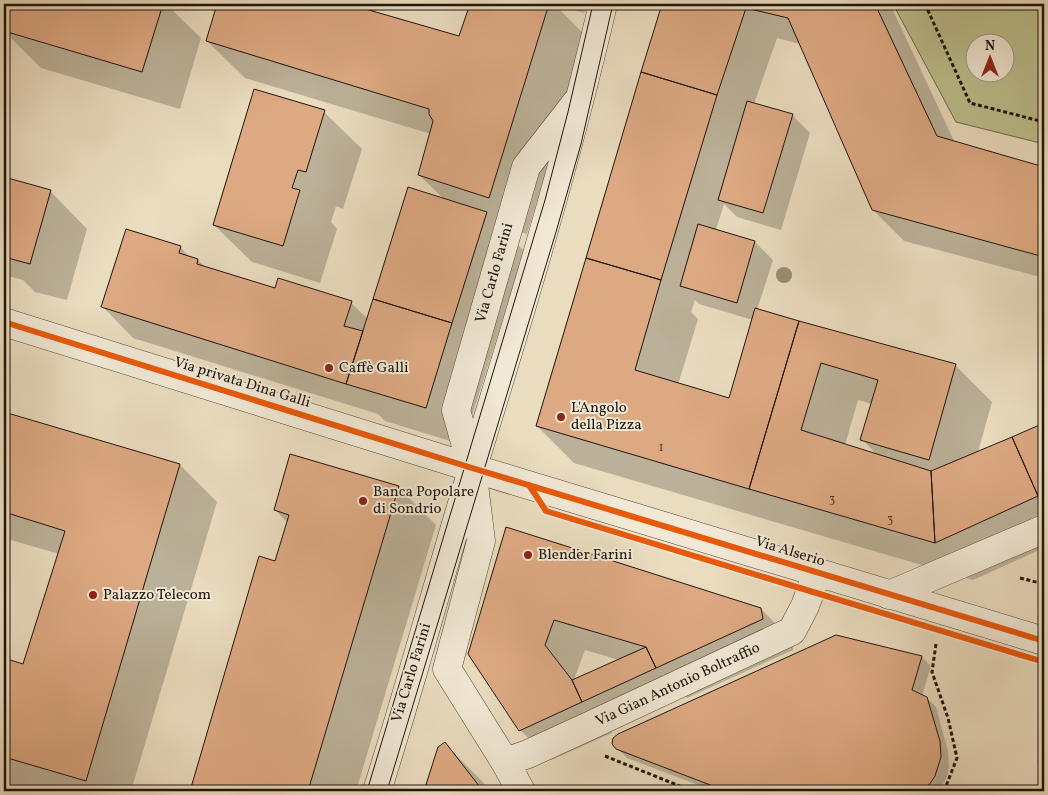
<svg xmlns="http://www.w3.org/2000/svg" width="1048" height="795" viewBox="0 0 1048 795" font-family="Vollkorn,serif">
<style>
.green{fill:#bdbf8e;stroke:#6e6a4c;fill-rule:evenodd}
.shadow{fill:#0003;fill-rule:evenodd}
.building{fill:#dda983;stroke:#1e150a}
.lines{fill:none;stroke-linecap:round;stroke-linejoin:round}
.minor-casing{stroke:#514737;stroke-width:29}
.path{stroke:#1e150a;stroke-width:3;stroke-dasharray:4 2.5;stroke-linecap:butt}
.minor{stroke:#f1e8d5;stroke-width:28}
.tram{stroke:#1e150a;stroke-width:1}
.cycleway-casing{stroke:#f1e8d5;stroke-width:9}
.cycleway{stroke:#e8590c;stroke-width:6}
.tree{fill:#998f75}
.poi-dot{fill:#8f2418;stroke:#f1e8d5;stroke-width:2}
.labels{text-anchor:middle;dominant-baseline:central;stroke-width:4;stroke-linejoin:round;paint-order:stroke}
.number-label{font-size:12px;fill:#4e3a28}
.street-label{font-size:15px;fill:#1e150a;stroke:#f1e8d5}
.poi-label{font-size:15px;fill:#1e150a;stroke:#f1e8d5;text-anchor:start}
</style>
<rect width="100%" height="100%" fill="#eadcbf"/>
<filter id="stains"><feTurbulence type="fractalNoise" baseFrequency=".004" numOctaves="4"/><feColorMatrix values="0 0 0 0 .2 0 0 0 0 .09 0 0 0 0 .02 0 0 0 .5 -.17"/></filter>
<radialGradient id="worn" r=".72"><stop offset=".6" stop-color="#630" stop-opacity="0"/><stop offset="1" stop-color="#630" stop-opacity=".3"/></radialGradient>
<path class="green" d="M893 4H1044V144L956 122ZM976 42H1006V72H976Z"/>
<path class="shadow" d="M11 4H166L201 38 180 109 41 68 4 31Z
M218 4H378L375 13 460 38 471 4H587L584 13 554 4 587 37 527 234 499 226 524 251 463 445 385 421 378 414 133 338 103 307 180 247 191 258 198 260 206 268 275 290 351 303 368 319 445 200 419 175 431 134 245 78 207 41Z
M664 4H890L955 143 1044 168V278L904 241 873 210 800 44 777 38 754 104 792 115 810 133 781 230 737 217 724 204 716 230 755 242 773 260 757 310 955 365 992 402 978 452 1044 424V548L973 580 574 463 537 426ZM695 300 699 304 753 320 730 400 678 385 698 319 691 312ZM858 400 872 404 862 439 878 456 845 445Z
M324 112 362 149 343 209 336 206 331 222 337 229 320 283 252 262 214 225Z
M4 178 50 191 87 229 67 300 35 292 23 280 4 275Z
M4 413 180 465 217 502 131 791H34L4 782V659L24 665 59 554 4 538Z
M398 487 436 525 356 791H191L260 558 276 562 288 523 275 510Z
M507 529 761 609 792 640 793 650 687 698 662 673 664 677 603 712 612 733 551 760 520 730ZM585 650 619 660 577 679 575 677Z
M836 636 922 657 931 666 922 696 927 698 936 707 948 751 949 767 947 777 939 791H714L627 758 617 748Z
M445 744 482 781 490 791H425L439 748Z"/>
<path class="building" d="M10 4H163L142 72 4 31V24Z
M217 4H348L459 36 470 4H549L489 198 418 175 433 121 429 114V109L206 41Z
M662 4H875L937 136 1044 167V257L872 210 788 18 746 8 717 95 641 72Z
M641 72 717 95 661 280 586 258Z
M254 89 325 110 306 172 298 170 292 188 300 190 283 246 213 225Z
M747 101 793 114 763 213 718 200Z
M4 177 51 190 30 264 4 257Z
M408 187 487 212 452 323 373 299Z
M698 224 755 241 737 303 680 286Z
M126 229 181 246 179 253 198 259 197 264 275 288 278 278 352 301 344 326 363 331 346 384 101 307Z
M586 258 661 280 635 370 729 398 755 308 799 321 749 489 536 426Z
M373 299 452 323 426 408 346 384Z
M799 321 956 364 929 460 860 440 878 380 821 363 801 430 931 471 935 543 749 489Z
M4 412 180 464 86 781 4 757V658L23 664 65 531 4 512Z
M1044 423V493L1038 496 1012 437Z
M1012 437 1038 496 935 543 931 471Z
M290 454 399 486 308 791H190L259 556 275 561 289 515 274 510Z
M506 527 761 608 763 619 656 668 646 647 554 620 545 645 572 680 582 702 519 731 468 654Z
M836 635 922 656 912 690 927 697 940 741 941 757 935 776 929 785 922 791H726L616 749 612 744 613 738 618 734Z
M646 647 656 668 582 702 572 680Z
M445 742 483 791H424L438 747Z
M1044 754V774L1038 760Z"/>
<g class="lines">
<defs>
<path id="minor" d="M4 322 472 468 1044 641
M889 595 1044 529
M505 762 528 754 587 727 792 631 805 606 817 573
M377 791C411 684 440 575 473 467 520 314 567 160 603 4
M521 791 505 762 447 669 481 541 472 468 456 410 526 167 575 104"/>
</defs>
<use href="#minor" class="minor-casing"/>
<path class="path" d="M925 4 970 103 1044 122
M1020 578 1044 584
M936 644 932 672 948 718 957 758 944 791
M605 756 692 791"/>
<use href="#minor" class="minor"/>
<path class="tram" d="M367 791 545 200 568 112 593 4
M387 791 556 232 581 144 613 4"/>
<defs>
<path id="cycleway" d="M4 322 472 468 1044 641
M529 485 546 511 1044 662"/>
</defs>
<use href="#cycleway" class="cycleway-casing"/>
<use href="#cycleway" class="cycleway"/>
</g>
<circle class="tree" cx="784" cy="275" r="8"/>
<g class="poi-dot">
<circle cx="329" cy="368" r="5"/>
<circle cx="561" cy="417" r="5"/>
<circle cx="363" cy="501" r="5"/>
<circle cx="528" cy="555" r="5"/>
<circle cx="93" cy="595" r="5"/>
</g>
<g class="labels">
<g class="number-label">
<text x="661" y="448">1</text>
<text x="832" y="500">3</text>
<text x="890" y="520">3</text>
</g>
<g class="street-label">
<text transform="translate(495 273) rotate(-74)">Via Carlo Farini</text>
<text transform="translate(242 383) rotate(17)">Via privata Dina Galli</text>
<text transform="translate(790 552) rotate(17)">Via Alserio</text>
<text transform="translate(412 673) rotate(-73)">Via Carlo Farini</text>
<text transform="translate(678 685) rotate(-25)">Via Gian Antonio Boltraffio</text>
</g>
<g class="poi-label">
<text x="339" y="368">Caffè Galli</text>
<text x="571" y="408">L'Angolo<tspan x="571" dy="17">della Pizza</tspan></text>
<text x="373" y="492">Banca Popolare<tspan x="373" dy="17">di Sondrio</tspan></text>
<text x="538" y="555">Blender Farini</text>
<text x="103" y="595">Palazzo Telecom</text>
</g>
</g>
<rect width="1048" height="795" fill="none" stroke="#eadcbf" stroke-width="20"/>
<rect x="5" y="5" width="1038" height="785" fill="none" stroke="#1e150a" stroke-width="2.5"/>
<rect x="10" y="10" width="1028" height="775" fill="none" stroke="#1e150a"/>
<g transform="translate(990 58)"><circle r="24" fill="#f1e8d5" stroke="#9d9484"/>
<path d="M0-4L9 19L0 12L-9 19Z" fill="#8f2418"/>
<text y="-8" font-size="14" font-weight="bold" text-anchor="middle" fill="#1e150a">N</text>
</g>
<rect width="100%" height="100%" filter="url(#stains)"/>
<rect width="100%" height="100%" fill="url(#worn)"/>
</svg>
